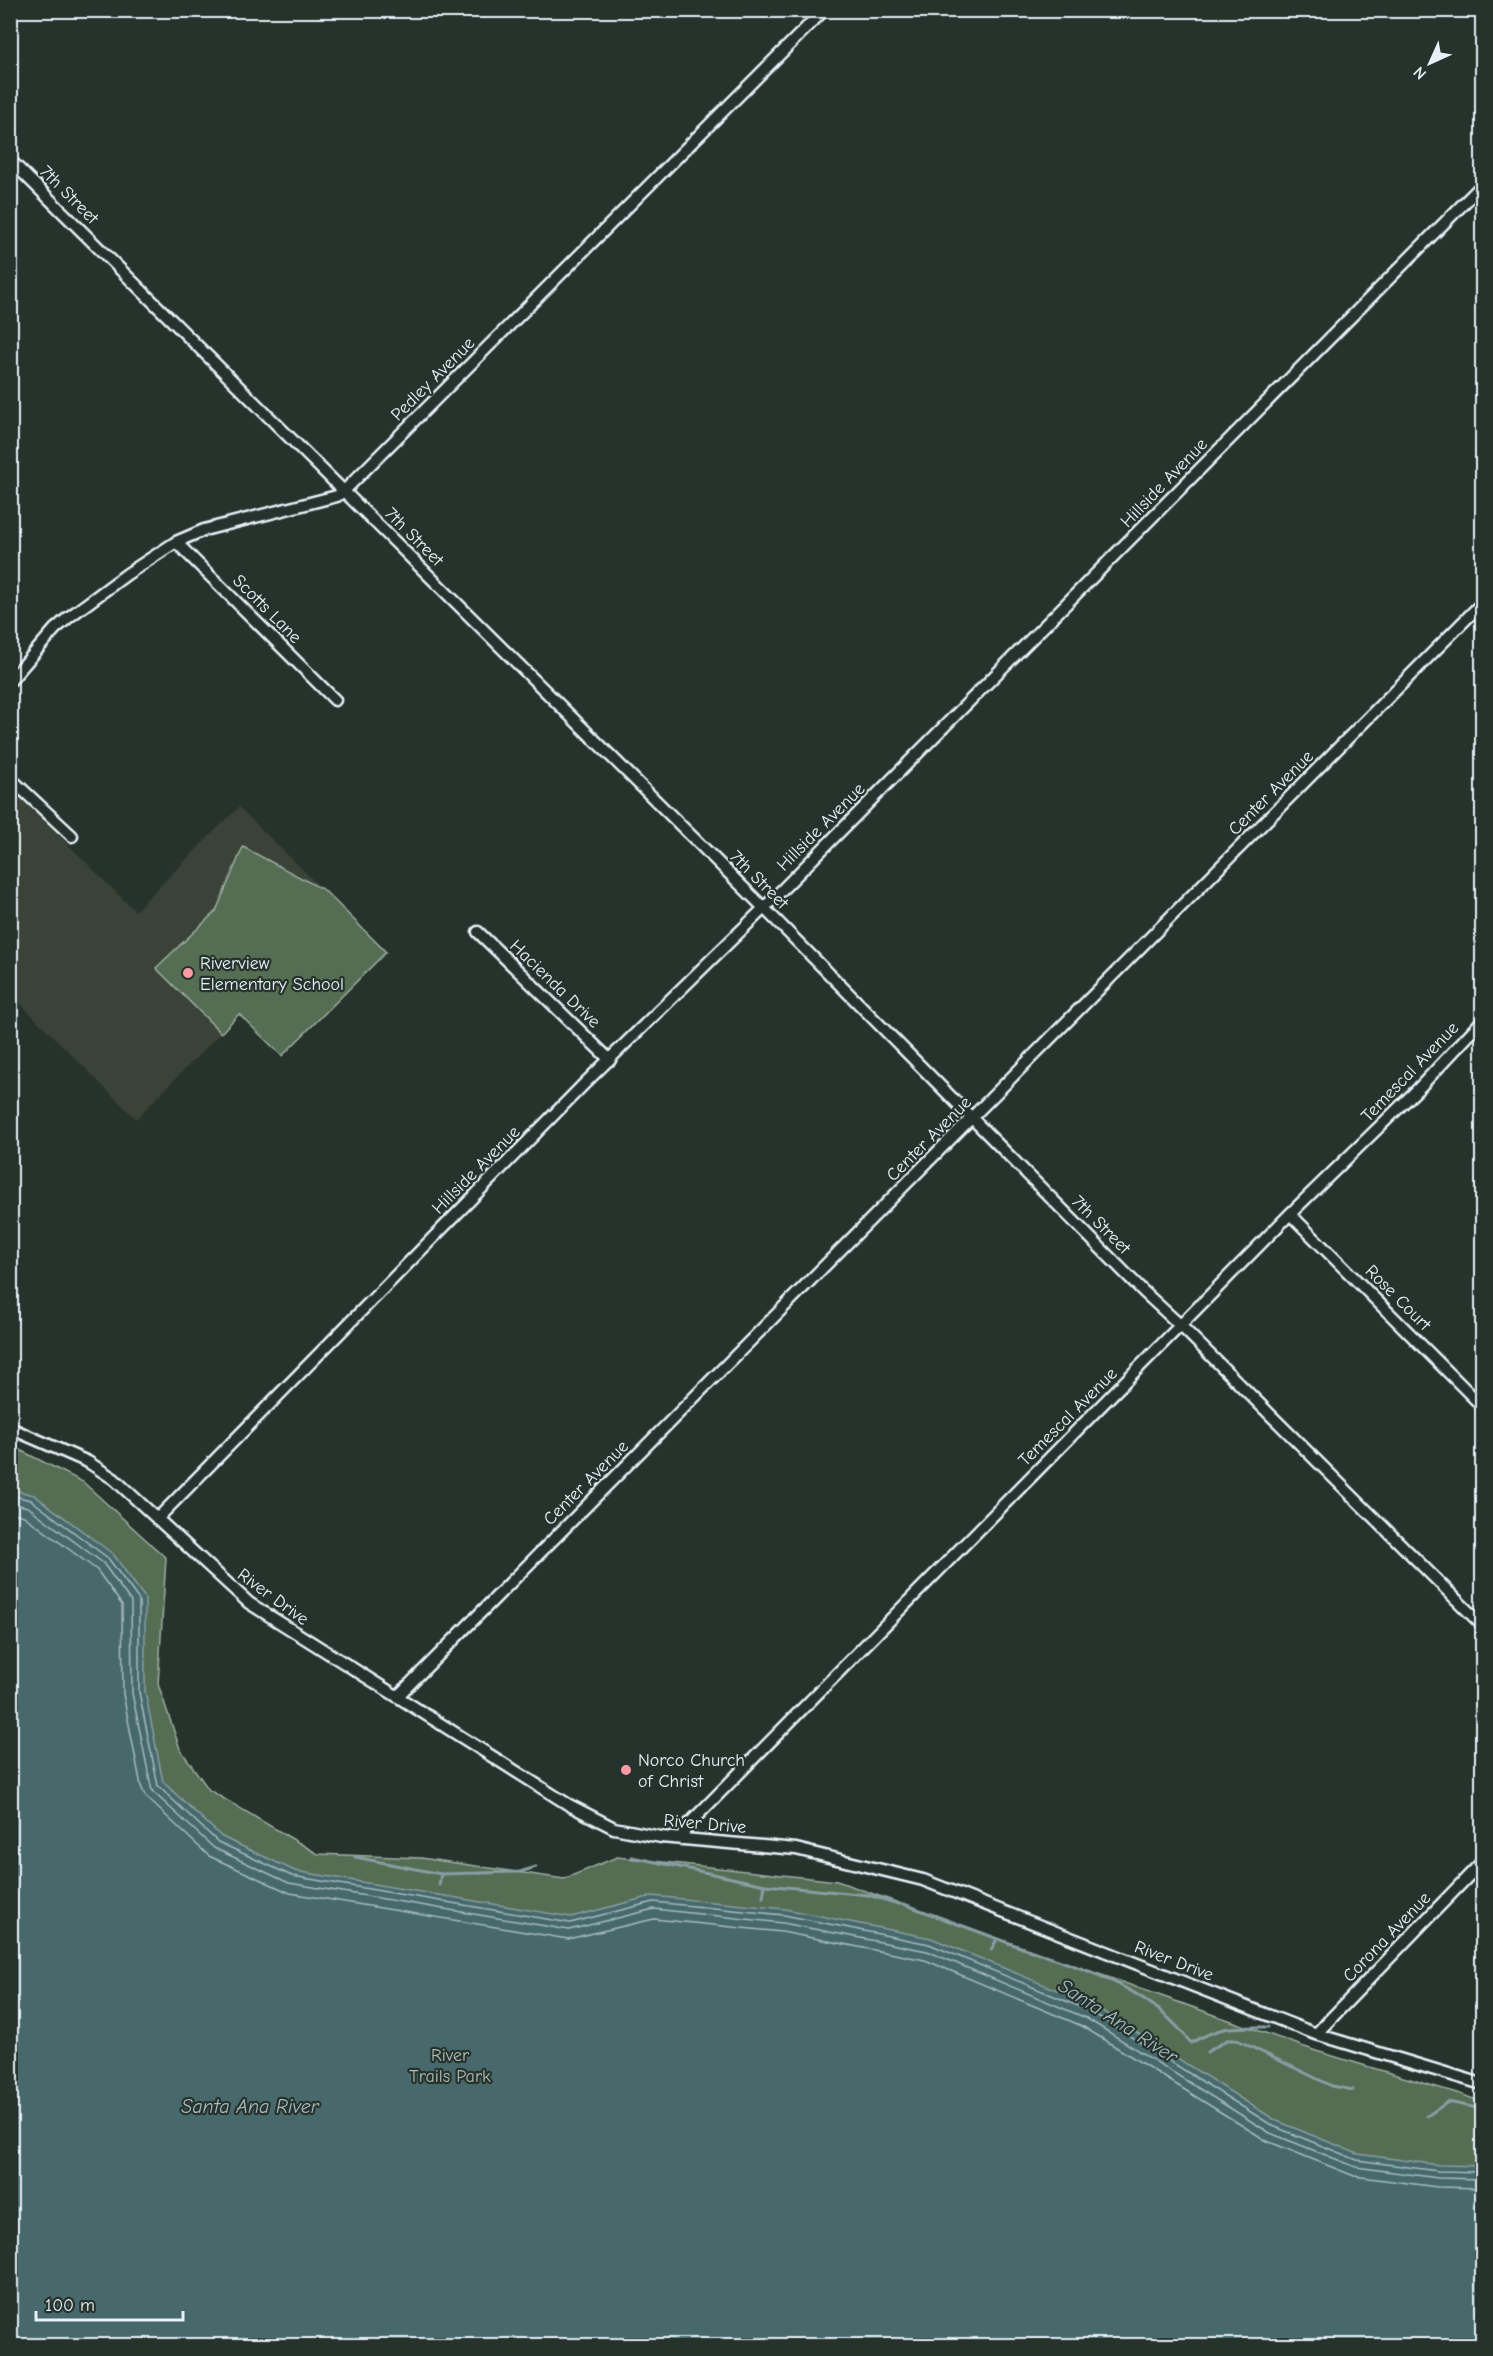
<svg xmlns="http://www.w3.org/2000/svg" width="1493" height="2356" viewBox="0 0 1493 2356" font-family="'Comic Neue',sans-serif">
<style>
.built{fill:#3b4239}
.green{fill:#556d52;stroke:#9eafa5;stroke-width:1.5}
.water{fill:#46696c;stroke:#879fa4;stroke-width:1.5}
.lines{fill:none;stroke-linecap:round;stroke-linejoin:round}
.shore{stroke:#a7bbc0;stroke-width:1.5}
.stream{stroke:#879fa4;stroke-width:3}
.street-casing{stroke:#e8f1f8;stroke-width:15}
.street{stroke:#26332d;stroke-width:10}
.poi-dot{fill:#ff9aa2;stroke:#26332d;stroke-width:2}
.labels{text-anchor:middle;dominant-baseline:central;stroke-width:4.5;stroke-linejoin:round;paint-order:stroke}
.street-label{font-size:18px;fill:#e8f1f8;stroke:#26332d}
.poi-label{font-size:18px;fill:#e8f1f8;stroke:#26332d;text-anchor:start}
.park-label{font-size:18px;fill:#adbcb6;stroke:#26332d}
.water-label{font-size:20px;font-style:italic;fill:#a7bbc0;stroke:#26332d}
</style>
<rect width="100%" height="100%" fill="#26332d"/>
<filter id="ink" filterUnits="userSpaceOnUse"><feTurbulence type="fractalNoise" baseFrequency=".0167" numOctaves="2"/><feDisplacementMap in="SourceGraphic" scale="12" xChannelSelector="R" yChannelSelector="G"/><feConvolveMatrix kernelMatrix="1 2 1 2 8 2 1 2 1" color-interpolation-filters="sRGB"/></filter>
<g filter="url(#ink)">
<path class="built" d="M10 787 135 911 239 807 386 952 282 1056 239 1014 136 1119 11 994Z"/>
<path class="green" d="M243 847 324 890 386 952 282 1056 239 1014 221 1033 156 968 216 911Z
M10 1445 83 1482 166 1558 158 1684 180 1749 209 1790 318 1854 421 1858 564 1879 617 1857 837 1881 1316 2051 1460 2094 1482 2102V2265L11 2095Z"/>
<path class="water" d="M10 1489 34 1495 113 1554 145 1598V1691L163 1782 222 1837 295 1871 571 1917 652 1896 785 1909 931 1938 1093 2005 1275 2120 1358 2154 1439 2165 1482 2166V2345H11Z"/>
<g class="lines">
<path class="shore" d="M10 1495 31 1500 108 1558 139 1600V1692L158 1786 218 1842 292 1876 570 1923 653 1902 784 1915 929 1944 1090 2011 1273 2126 1357 2160 1438 2171 1482 2172
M10 1503 28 1507 103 1563 131 1602 132 1693 152 1791 214 1848 289 1883 569 1930 654 1909 783 1923 927 1951 1086 2018 1270 2133 1356 2167 1438 2178 1482 2179
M10 1512 24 1516 97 1570 122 1605 123 1694 141 1786 145 1796 209 1856 290 1893 568 1939 654 1919 782 1932 925 1960 1082 2026 1267 2141 1354 2176 1437 2187 1482 2188"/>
<path class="stream" d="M355 1857 441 1874
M632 1857 765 1885 763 1897
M439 1885 441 1874 520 1872 536 1867
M765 1885 868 1895 899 1904
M904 1904C942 1918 979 1932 1017 1946 1082 1969 1148 1985 1191 2043 1222 2025 1234 2027 1268 2027
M991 1950 997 1939
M1207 2052 1227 2040H1237L1332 2086 1353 2090
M1427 2116 1448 2102 1482 2109"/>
<defs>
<path id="street" d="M10 160 764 908 1144 1292 1181 1326 1482 1625
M176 542 335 700
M10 681 55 629 69 617 127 574 176 542 204 530 337 496 344 491 824 10
M10 778 72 836
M478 932 610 1060
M1290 1214 1482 1406
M10 1428 88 1462 114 1479 249 1603 569 1805 614 1828 661 1837 796 1849 923 1880 1316 2034 1482 2084
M157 1519 585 1083 764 908 1482 185
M398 1696 1482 603
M681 1839 687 1826 1290 1214 1419 1088 1482 1021
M1316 2034 1482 1862"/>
</defs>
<use href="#street" class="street-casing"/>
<use href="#street" class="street"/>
</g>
</g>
<g class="poi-dot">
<circle cx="188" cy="973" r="6"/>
<circle cx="626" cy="1770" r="6"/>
</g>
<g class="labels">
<g class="street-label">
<text transform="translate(69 195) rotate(45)">7th Street</text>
<text transform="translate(433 379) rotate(-45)">Pedley Avenue</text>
<text transform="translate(1164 483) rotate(-46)">Hillside Avenue</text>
<text transform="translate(414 537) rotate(45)">7th Street</text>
<text transform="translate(267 609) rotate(45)">Scotts Lane</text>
<text transform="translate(1271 793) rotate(-45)">Center Avenue</text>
<text transform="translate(821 827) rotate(-45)">Hillside Avenue</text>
<text transform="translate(759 880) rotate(45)">7th Street</text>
<text transform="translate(555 984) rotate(44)">Hacienda Drive</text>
<text transform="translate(1410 1072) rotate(-46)">Temescal Avenue</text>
<text transform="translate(929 1139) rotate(-45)">Center Avenue</text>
<text transform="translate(476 1170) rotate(-45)">Hillside Avenue</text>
<text transform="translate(1101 1225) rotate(45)">7th Street</text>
<text transform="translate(1398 1298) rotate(45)">Rose Court</text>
<text transform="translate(1068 1417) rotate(-45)">Temescal Avenue</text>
<text transform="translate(586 1483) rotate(-45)">Center Avenue</text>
<text transform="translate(273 1597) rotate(36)">River Drive</text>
<text transform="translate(705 1824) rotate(5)">River Drive</text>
<text transform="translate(1387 1937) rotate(-46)">Corona Avenue</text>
<text transform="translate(1174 1961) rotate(21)">River Drive</text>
</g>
<g class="poi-label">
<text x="200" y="963">Riverview<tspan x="200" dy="21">Elementary School</tspan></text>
<text x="638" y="1760">Norco Church<tspan x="638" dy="21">of Christ</tspan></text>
</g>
<g class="park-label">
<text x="450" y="2055">River<tspan x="450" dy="21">Trails Park</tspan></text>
</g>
<g class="water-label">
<text transform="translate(1118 2021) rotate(33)">Santa Ana River</text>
<text x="250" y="2106">Santa Ana River</text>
</g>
</g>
<rect width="1493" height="2356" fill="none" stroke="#26332d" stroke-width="36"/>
<rect x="18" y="18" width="1457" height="2320" fill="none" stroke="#e8f1f8" stroke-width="2" filter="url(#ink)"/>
<g transform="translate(1430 63) rotate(225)" stroke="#26332d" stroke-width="4.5" paint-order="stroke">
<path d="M0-4.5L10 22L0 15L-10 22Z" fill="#e8f1f8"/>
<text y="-9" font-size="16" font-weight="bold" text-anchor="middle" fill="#e8f1f8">N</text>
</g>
<path d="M36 2311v9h147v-9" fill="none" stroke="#e8f1f8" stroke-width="3"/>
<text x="45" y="2311" font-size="18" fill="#e8f1f8" stroke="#26332d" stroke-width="4.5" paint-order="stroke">100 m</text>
</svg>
